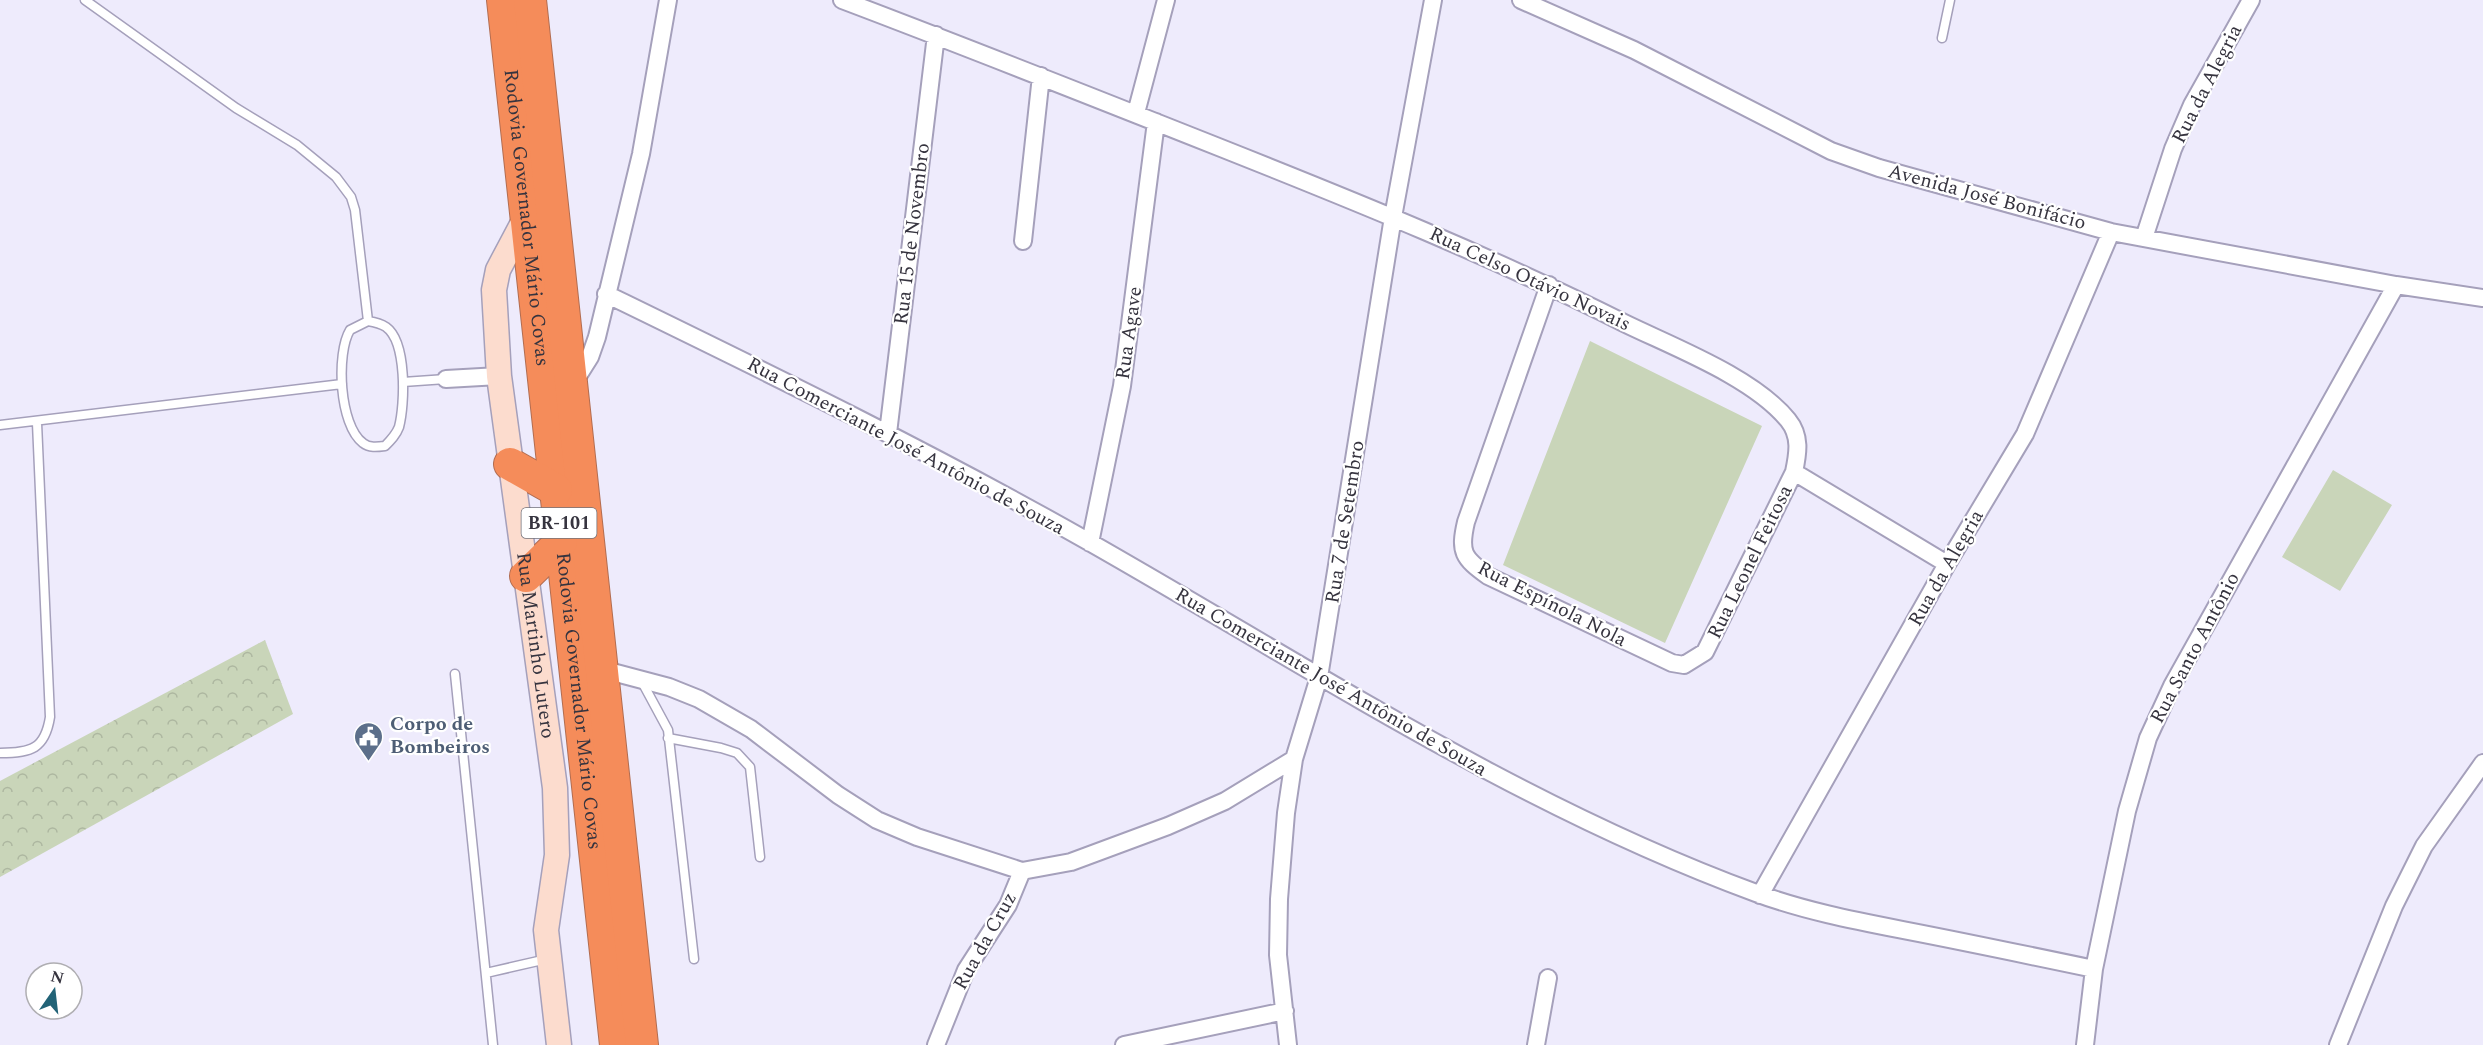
<svg xmlns="http://www.w3.org/2000/svg" width="2483" height="1045" viewBox="0 0 2483 1045" font-family="Spectral,serif">
<style>
.forest{fill:url(#forest-crowns)}
.pitch{fill:#c9d5b9}
.lines{fill:none;stroke-linecap:round;stroke-linejoin:round}
.lane-casing{stroke:#a5a0bb;stroke-width:11}
.street-casing{stroke:#a5a0bb;stroke-width:20}
.secondary-casing{stroke:#a5a0bb;stroke-width:27}
.highway-casing{stroke:#b26d51;stroke-width:34}
.lane{stroke:#fff;stroke-width:8}
.street{stroke:#fff;stroke-width:16}
.secondary{stroke:#fcdcce;stroke-width:24}
.highway{stroke:#f58c5a;stroke-width:32}
.labels{text-anchor:middle;dominant-baseline:central;stroke-width:4.5;stroke-linejoin:round;paint-order:stroke}
.shield{fill:#fff;stroke:#727179;stroke-width:1.5}
.shield-label{font-size:18px;font-weight:bold;fill:#36343f}
.street-label{font-size:20px;fill:#36343f;stroke:#fff}
.service-label{font-size:20px;font-weight:bold;fill:#4e5e75;stroke:#fff;text-anchor:start}
</style>
<defs>
<pattern id="forest-crowns" width="20" height="18" patternUnits="userSpaceOnUse" patternTransform="scale(1.5)"><rect width="20" height="18" fill="#c9d5b9"/><path d="M2 6a3 3 0 1 1 6 0M12 15a3 3 0 1 1 6 0" fill="none" stroke="#adb7a0"/></pattern>
</defs>
<rect width="100%" height="100%" fill="#eeebfc"/>
<path class="forest" d="M265 640 293 714 0 877V781Z"/>
<path class="pitch" d="M1590 341 1762 426 1665 643 1503 565Z
M2333 470 2392 505 2340 591 2282 557Z"/>
<g class="lines">
<defs>
<path id="lane" d="M85 0 236 108 297 145 336 177 351 197 355 210 368 321
M1942 38 1950 0
M368 321C374 322 380 323 386 327 407 342 405 404 399 427 396 435 391 440 385 446 377 447 369 448 363 443 339 425 336 353 350 330Z
M403 382 446 379
M0 425 342 384
M455 674 493 1045
M641 680 668 730 694 959
M668 738 721 748 737 753 750 767 760 857
M0 753C31 753 45 749 50 717L37 423
M486 973 547 959"/>
<path id="street" d="M842 0C969 48 1095 98 1221 148 1357 202 1493 257 1624 323 1673 347 1753 377 1788 420 1801 436 1798 453 1794 472L1947 564
M1521 0 1634 50 1831 151 1879 168 2111 232 2396 285 2483 298
M1136 113 1166 0
M2144 238 2173 149 2192 105 2251 0
M1023 241 1041 76
M1549 285 1466 522C1459 552 1463 558 1488 576L1672 663 1684 665 1705 652 1794 472
M606 294C770 374 933 453 1091 543 1309 667 1519 806 1756 893 1804 911 1857 921 1908 931 1970 943 2032 956 2094 969
M446 379 499 376
M573 384 590 357 597 337 641 154 668 0
M888 433 936 35
M1090 543 1122 386 1156 122
M601 669 669 687 699 699 751 729 838 795 877 820 917 837 1022 871 1071 862 1168 826 1225 801 1294 759
M1760 895 1947 564 2025 434 2111 232
M936 1045 966 970 1008 905 1022 871
M1124 1045 1285 1011
M1288 1045 1278 955 1279 899 1286 813 1294 759 1319 677 1393 217 1433 0
M1536 1045 1548 978
M2085 1045 2094 969 2127 811 2148 738 2172 686 2396 285
M2338 1045 2394 906 2424 846 2483 763"/>
<g id="secondary">
<path id="s1" d="M525 219 498 270 494 290 499 376 555 788 557 855 546 930 559 1045"/>
</g>
<g id="highway">
<path id="s2" d="M503 0 616 1045"/>
<path d="M530 0 642 1045"/>
<path d="M510 464 556 490"/>
<path d="M526 576 561 542"/>
</g>
</defs>
<use href="#lane" class="lane-casing"/>
<use href="#street" class="street-casing"/>
<use href="#secondary" class="secondary-casing"/>
<use href="#highway" class="highway-casing"/>
<use href="#lane" class="lane"/>
<use href="#street" class="street"/>
<use href="#secondary" class="secondary"/>
<use href="#highway" class="highway"/>
</g>
<defs>
<symbol id="civic-pin" viewBox="-11 -11 22 30"><path d="M0 17L-7.5 6A9.5 9.5 0 1 1 7.5 6Z" fill="#5c6f8a" stroke="#fff"/><path d="M-.6-6.5H3V-4.5H.6V-3L4-1V1h2V6H-6V1h2V-1L-.6-3ZM-1.2 2.5V6h2.4V2.5Z" fill="#fff"/></symbol>
</defs>
<g fill-rule="evenodd">
<use href="#civic-pin" x="352" y="720" width="33" height="45"/>
</g>
<g class="labels">
<rect class="shield" x="521.5" y="508" width="75" height="30" rx="4.5"/>
<g class="shield-label">
<text x="559" y="523">BR-101</text>
</g>
<g class="street-label">
<text transform="translate(2207 84) rotate(-63)">Rua da Alegria</text>
<text transform="translate(1987 197) rotate(15)">Avenida José Bonifácio</text>
<text stroke="none"><textPath href="#s2" startOffset="219">Rodovia Governador Mário Covas</textPath></text>
<text transform="translate(912 234) rotate(-83)">Rua 15 de Novembro</text>
<text transform="translate(1530 279) rotate(25)">Rua Celso Otávio Novais</text>
<text transform="translate(1129 333) rotate(-82)">Rua Agave</text>
<text transform="translate(906 446) rotate(28)">Rua Comerciante José Antônio de Souza</text>
<text transform="translate(1345 522) rotate(-81)">Rua 7 de Setembro</text>
<text transform="translate(1750 562) rotate(-64)">Rua Leonel Feitosa</text>
<text transform="translate(1946 568) rotate(-60)">Rua da Alegria</text>
<text transform="translate(1552 604) rotate(27)">Rua Espínola Nola</text>
<text stroke="none"><textPath href="#s1" startOffset="436">Rua Martinho Lutero</textPath></text>
<text transform="translate(2195 648) rotate(-62)">Rua Santo Antônio</text>
<text transform="translate(1331 682) rotate(30)">Rua Comerciante José Antônio de Souza</text>
<text stroke="none"><textPath href="#s2" startOffset="705">Rodovia Governador Mário Covas</textPath></text>
<text transform="translate(985 941) rotate(-61)">Rua da Cruz</text>
</g>
<g class="service-label">
<text x="390" y="724">Corpo de<tspan x="390" dy="23">Bombeiros</tspan></text>
</g>
</g>
<g transform="translate(54 991) rotate(14)"><circle r="28" fill="#ffffff" stroke="#afaeb2" stroke-width="1.5"/>
<path d="M0-4.5L10 22L0 15L-10 22Z" fill="#226377"/>
<text y="-9" font-size="16" font-weight="bold" text-anchor="middle" fill="#36343f">N</text>
</g>
</svg>
